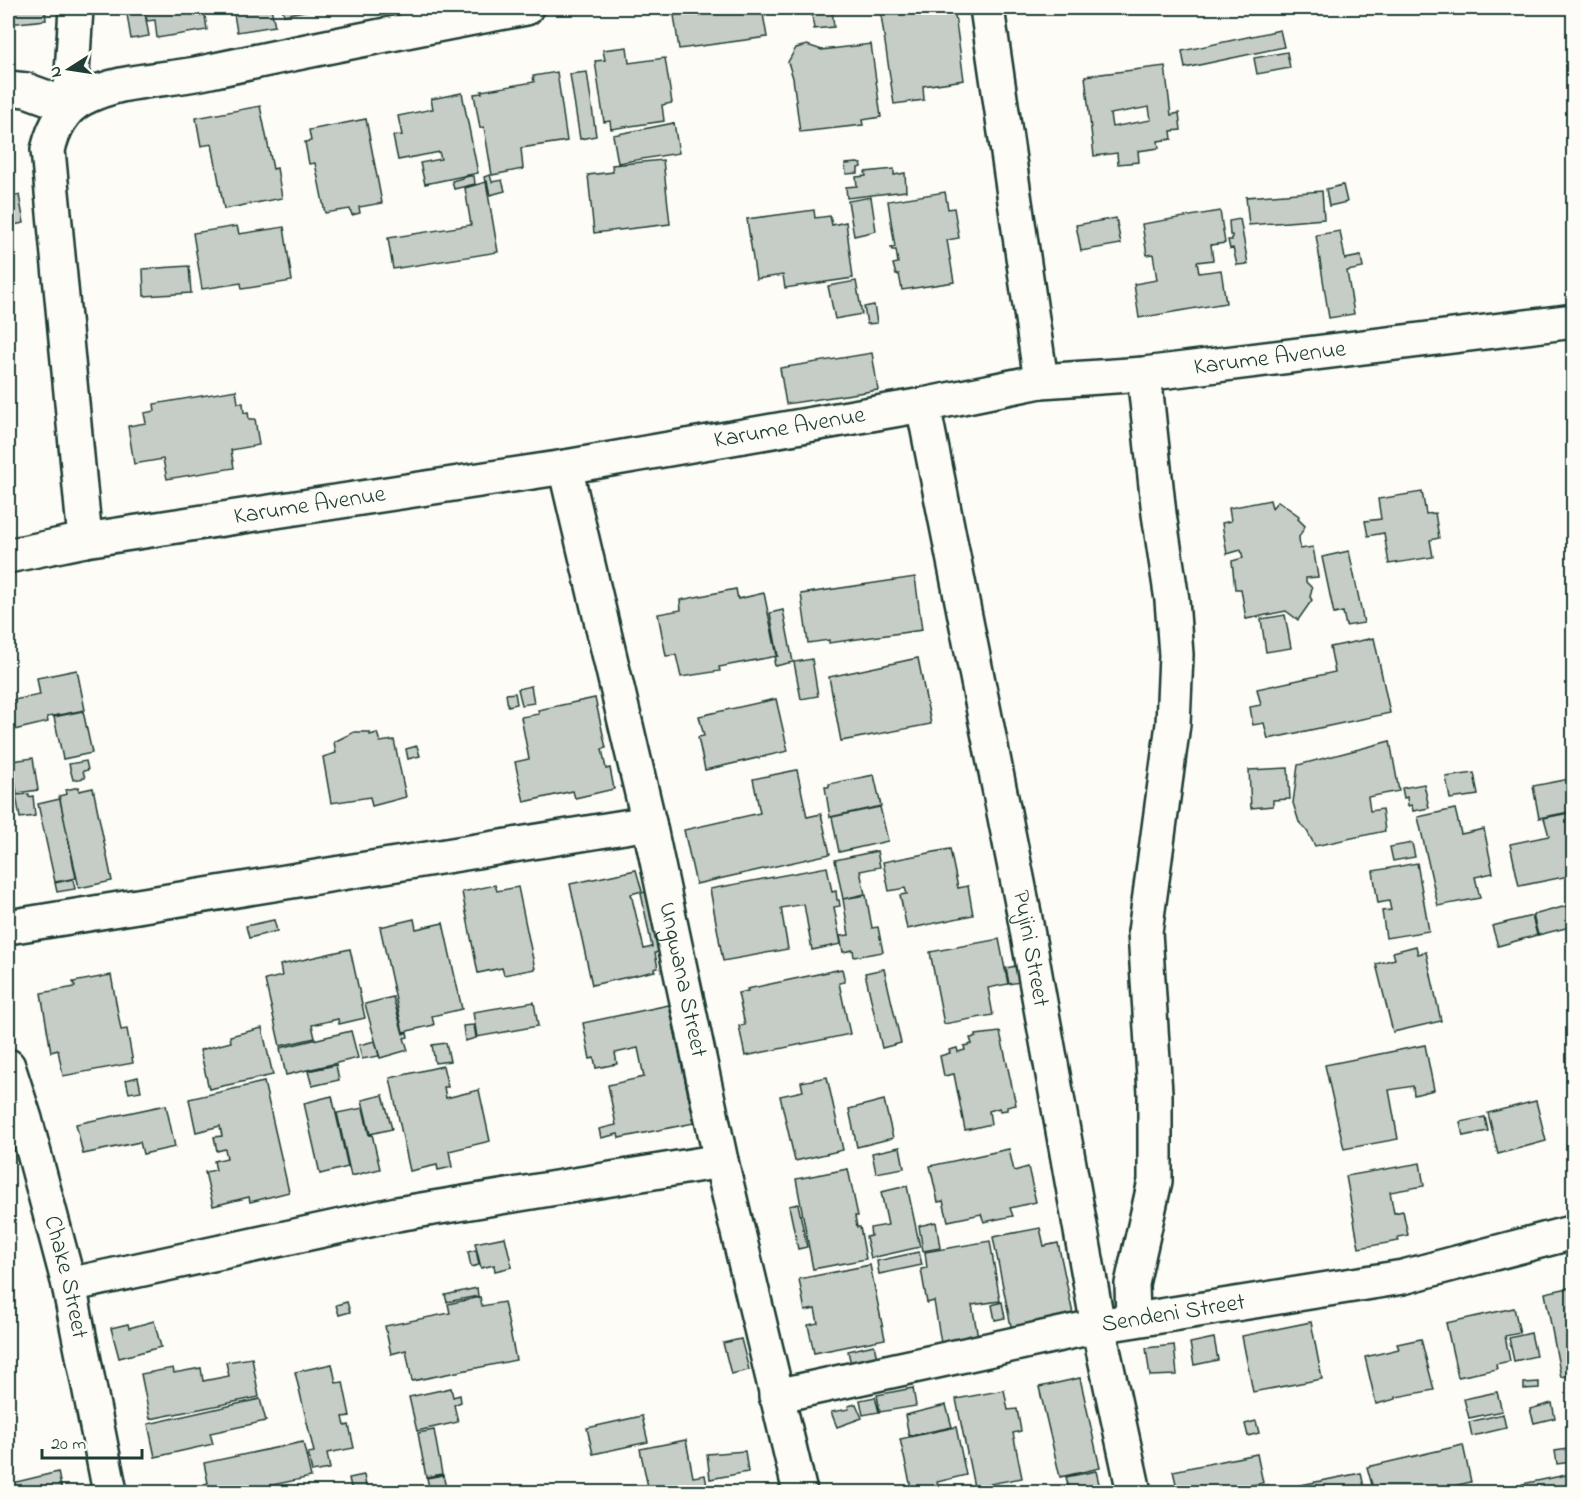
<svg xmlns="http://www.w3.org/2000/svg" width="1581" height="1500" viewBox="0 0 1581 1500" font-family="'Indie Flower',sans-serif">
<style>
.building{fill:#c6cdc7;stroke:#1f3d34;stroke-width:1.5;fill-rule:evenodd}
.lines{fill:none;stroke-linecap:round;stroke-linejoin:round}
.minor-casing{stroke:#1f3d34;stroke-width:38}
.major-casing{stroke:#1f3d34;stroke-width:38}
.minor{stroke:#fdfcf7;stroke-width:33}
.major{stroke:#fdfcf7;stroke-width:33}
.labels{text-anchor:middle;dominant-baseline:central;stroke-width:4.5;stroke-linejoin:round;paint-order:stroke}
.street-label{font-size:24px;fill:#1f3d34;stroke:#fdfcf7}
</style>
<rect width="100%" height="100%" fill="#fdfcf7"/>
<filter id="ink" filterUnits="userSpaceOnUse"><feTurbulence type="fractalNoise" baseFrequency=".0167" numOctaves="2"/><feDisplacementMap in="SourceGraphic" scale="12" xChannelSelector="R" yChannelSelector="G"/><feConvolveMatrix kernelMatrix="1 2 1 2 8 2 1 2 1" color-interpolation-filters="sRGB"/></filter>
<g filter="url(#ink)">
<path class="building" d="M8 8H45L46 20 8 24Z
M126 8H144L149 36 131 39Z
M145 8H204L207 30 157 38 155 20 147 21Z
M233 8H271L275 26 237 32Z
M282 8H314L315 9 284 15Z
M727 8H762L767 37 679 49 674 15Z
M811 8H832L834 27 814 29Z
M880 8H954L964 80 923 86 924 100 894 104Z
M1280 30 1284 47 1185 68 1182 51Z
M871 44 881 117 862 120 863 125 800 132 793 78 788 62 796 48 807 45 822 50Z
M627 47 629 63 665 58 672 103 662 105 664 121 611 129 610 121 604 122 595 61 605 60 603 50Z
M1287 52 1290 68 1257 74 1254 58Z
M1165 66 1171 115 1179 113 1181 130 1171 131 1172 139 1158 141 1159 148 1138 151 1139 162 1118 164 1117 153 1094 156 1085 76ZM1149 107 1151 120 1112 127 1110 114Z
M557 72 567 141 521 148 523 169 492 175 484 127 480 128 474 94 482 93 481 91 534 82 533 76Z
M587 72 596 136 580 139 570 74Z
M462 93 478 173 425 184 420 163 441 159 439 152 398 160 393 136 402 135 398 116 433 109 431 99Z
M260 106 273 169 277 168 282 198 224 209 212 144 201 146 196 118Z
M8 114 14 155 8 162Z
M366 119 382 203 359 207 360 213 352 215 350 209 325 213 315 163 309 164 305 142 311 141 309 130Z
M674 123 679 153 618 163 613 135Z
M663 160 670 224 594 233 588 175 613 172 612 165Z
M857 163 861 164V167L858 168V173L846 174 845 164Z
M894 169V175L905 173 906 191 847 198 846 187 857 186 856 177 866 176 865 172Z
M8 171 12 197 19 195 24 223 8 226Z
M490 175 492 182 502 180 505 191 490 195 487 181 485 182 484 177Z
M469 176H474L475 184 454 189 452 181Z
M486 182 498 252 393 269 388 238 471 225 465 188Z
M1343 185 1347 202 1329 206 1326 189Z
M1322 191 1324 219 1249 225 1246 197Z
M945 192 948 209 954 208 959 238 947 240 954 282 902 290 899 274 896 275 893 264 898 263 896 250H892L891 248 895 247 888 201Z
M871 197 876 231 854 236 848 201Z
M814 210 815 218 830 216 832 225 846 222 853 278 785 288 783 275 756 279 747 219Z
M1220 211 1225 243 1211 245 1213 260 1197 262 1199 273 1221 270 1226 303 1139 318 1134 284 1157 280 1153 254 1147 255 1142 224Z
M1116 218 1121 244 1081 251 1076 225Z
M1240 219 1248 264 1237 265 1233 248 1230 249 1228 240H1232V235H1230L1229 221Z
M237 226 239 234 284 227 292 281 242 289 241 283 202 289 193 233Z
M1340 231 1345 259 1361 256 1363 268 1347 271 1354 314 1329 318 1316 235Z
M189 266 191 293 144 296 143 269Z
M856 281 862 314 835 319 828 286Z
M874 305 877 323 867 324 864 307Z
M872 353 878 390 786 404 780 368Z
M236 390 238 403H243L244 413 248 412 249 419H255L259 445 231 450 234 468 167 479 163 459 134 464 128 426 146 423 144 413 155 411 154 404Z
M1422 492 1426 514 1435 513 1439 538 1430 540 1433 557 1389 564 1384 533 1368 536 1365 521 1381 519 1378 499Z
M1270 500 1272 508 1278 501 1299 516 1298 519 1305 526 1299 537 1300 549 1313 547 1318 577 1306 578V582L1312 588 1310 597 1312 600 1298 620 1286 611 1246 619 1241 589H1235L1232 561 1243 558 1241 550 1227 554 1222 523 1231 521 1229 508Z
M1349 551 1364 623 1346 626 1343 612 1334 614 1322 557Z
M915 577 922 630 829 643V640L808 643 801 594Z
M736 589 738 599 764 593 777 656 719 667 720 671 681 677 676 655 666 656 658 614 681 610 680 600Z
M783 610 793 662 775 666 774 661 776 660 775 657 778 656 770 613Z
M1285 615 1291 648 1266 652 1261 619Z
M1374 638 1390 713 1268 739 1264 723 1253 725 1250 707 1261 705 1257 689 1335 672 1330 647Z
M918 658 931 724 841 741 829 677Z
M812 659 818 696 801 699 794 662Z
M77 670 85 710 47 717 48 722 14 730 8 701 40 695 37 678Z
M531 686 534 703 522 705 518 689Z
M515 693 517 704 508 706 506 694Z
M595 698 606 748 602 749 606 769 610 768 614 789 575 798 573 791 524 802 515 762 529 759 521 717 539 714 538 710Z
M776 699 788 751 705 770 698 737 704 736 699 716Z
M83 711 92 753 63 759 54 717Z
M354 732H370V735L377 733 380 742 394 740 406 797 372 806 370 797 331 803 323 757 336 753 334 742Z
M1390 741 1399 791 1368 797 1370 811 1382 809 1385 831 1315 846 1307 831 1299 822 1293 803 1298 765Z
M417 746 420 756 408 759 406 749Z
M33 758 38 790 17 793 12 761Z
M86 761 88 770 83 771 85 778 73 780 69 764Z
M1288 768 1290 799 1273 800V806L1251 808 1249 770Z
M797 770 807 817 821 814 830 854 696 884 684 830 760 813 753 779Z
M1474 773 1478 795 1450 799 1446 777Z
M874 775 881 806 830 817 825 787H829V784Z
M1569 779 1574 799V811L1539 818 1533 786Z
M1424 784 1429 808 1413 811 1412 805 1408 806 1407 797 1404 798 1402 788Z
M79 787V791L93 788 112 881 79 888 59 796 67 794 66 790Z
M29 794V797L33 796 35 816 20 818 16 795Z
M60 799 76 878 55 882 38 804Z
M880 807 888 841 839 852 832 817Z
M1455 809 1461 834 1484 829 1493 873 1475 877 1480 898 1438 906 1418 817Z
M1574 812V875L1519 886 1510 844 1549 836 1544 818Z
M1412 843 1415 857 1393 861 1390 847Z
M950 849 958 888 968 886 973 915 907 929 900 895 907 894 905 888 889 891 883 862Z
M877 851 880 867 860 871 865 894 843 899 835 860Z
M1417 863 1429 931 1386 938 1382 911 1391 910 1389 901 1378 903 1373 871Z
M827 867 832 892 836 891 837 900H839L840 906 834 907 841 944 812 950 804 904 781 908 788 949 723 961 710 889Z
M636 870 642 891 631 894 644 949 652 947 641 893 646 892 660 951 655 953 658 968 654 969 655 971 592 985 570 884Z
M73 879 75 889 57 892 55 883Z
M495 885 497 891 518 887 535 969 504 975 502 968 478 973 462 892Z
M866 895 872 928 878 927 883 952 854 957 853 950 843 952 840 936 849 935 843 899Z
M1574 904V926L1538 935 1533 915Z
M1532 916 1537 935 1498 946 1492 926Z
M414 919 416 929 443 923 462 1009 432 1016 434 1025 403 1032 380 927Z
M274 920 277 931 249 938 246 926Z
M999 939 1008 984 988 988 993 1015 944 1024 930 952Z
M1416 946 1418 954 1426 952 1441 1021 1393 1032 1376 964 1395 959 1393 952Z
M350 949 365 1018 339 1024 338 1019 312 1025 315 1038 280 1046 265 980 282 976 280 965Z
M1016 966 1020 982 1009 984 1006 968Z
M842 969 845 982 839 983 850 1034 745 1056 739 1026 745 1025 738 993 748 991 747 989Z
M884 969 901 1043 882 1048 865 973Z
M111 975 121 1030 127 1029 133 1063 63 1076 58 1050 51 1052 41 993 75 987 73 982Z
M393 997 403 1034 407 1032 408 1037 404 1038 408 1050 380 1058 365 1004Z
M534 1002 538 1026 477 1037 473 1012Z
M669 1005 694 1123 619 1138 618 1134 601 1138 599 1129 616 1125 608 1085 644 1077 638 1048 615 1053 617 1064 596 1068 594 1058 590 1059 583 1023Z
M474 1025 476 1038 465 1041 463 1026Z
M262 1028 273 1075 209 1089 200 1050 231 1042 230 1036Z
M351 1031 358 1058 286 1075 280 1048Z
M1000 1032 1016 1105 1007 1107V1110L1000 1111 999 1108 989 1111 991 1124 965 1130 954 1074 944 1076 940 1056 950 1053 949 1050 957 1048 958 1052 965 1050 964 1046 972 1044 970 1038 976 1037V1035Z
M375 1041 379 1056 362 1059 359 1045Z
M446 1043 450 1061 435 1063 432 1045Z
M1425 1045 1434 1090 1414 1095 1413 1086 1389 1090 1398 1139 1344 1149 1325 1065Z
M336 1065 339 1080 312 1086 308 1071Z
M443 1066 448 1087H444L446 1098 479 1090 490 1141 449 1151 452 1167 438 1170 437 1165 410 1171 390 1078Z
M138 1077 141 1091 129 1093 126 1080Z
M827 1077 843 1150 795 1161 780 1096 803 1091 801 1082Z
M264 1082 289 1192 250 1202 249 1197 213 1206 205 1172 216 1170 214 1161 227 1158 225 1149 217 1151 214 1137 222 1136 220 1126 196 1132 189 1099Z
M383 1095 392 1129 370 1134 362 1100Z
M332 1096 348 1167 320 1174 304 1103Z
M884 1100 893 1138 857 1147 849 1109Z
M1536 1101 1546 1141 1498 1154 1488 1113Z
M166 1105 175 1147 143 1154 140 1142 83 1154 76 1124Z
M363 1108 369 1135 372 1134 380 1169 351 1176 337 1113Z
M1485 1117 1488 1131 1463 1136 1460 1122Z
M900 1147 904 1168 876 1173 872 1153Z
M1009 1149 1014 1171 1028 1167 1036 1202 1010 1208 1013 1216 984 1222 981 1214 948 1221 943 1201 938 1202 930 1166Z
M1420 1163 1424 1186 1390 1192 1394 1213 1403 1211 1408 1235 1398 1237 1399 1241 1359 1248 1346 1176Z
M848 1169 858 1216H855L857 1227H860L866 1259 813 1269 796 1179Z
M907 1186 920 1247 871 1258 866 1237 871 1236 870 1228 888 1225 881 1192Z
M798 1204 807 1247 798 1249 789 1206Z
M936 1222 940 1248 923 1251 919 1226Z
M1040 1228 1044 1246 1058 1243 1073 1314 1047 1319 1049 1328 1013 1336 993 1237Z
M505 1237 512 1267 495 1271 494 1265 481 1268 475 1243Z
M990 1241 1000 1301 972 1305 978 1337 941 1343 934 1301 927 1303 921 1269 927 1268 925 1252Z
M476 1250 479 1265 471 1267 468 1252Z
M919 1252 922 1265 879 1274 877 1261Z
M870 1265 885 1339 814 1353 808 1325 818 1323 815 1309 805 1311 799 1279Z
M1573 1287 1574 1374 1561 1377 1545 1293Z
M477 1288 478 1296 447 1302 445 1295Z
M480 1297 482 1306 504 1302 516 1360 412 1381 406 1350 391 1354 385 1326 450 1313 448 1304Z
M347 1302 350 1312 339 1315 336 1305Z
M1002 1302 1005 1318 995 1320 992 1305Z
M1514 1308 1520 1333 1505 1336 1510 1361 1496 1364 1497 1369 1458 1377 1446 1323Z
M154 1321 161 1347 119 1358 111 1328 128 1324 129 1328Z
M1311 1322 1322 1379 1253 1392 1242 1336Z
M1531 1333 1536 1356 1514 1361 1509 1338Z
M1214 1338 1218 1360 1194 1365 1190 1343Z
M741 1339 749 1370 731 1374 723 1343Z
M1421 1339 1434 1390 1396 1397V1399L1376 1404 1365 1357 1399 1349 1397 1344Z
M874 1345 878 1363 852 1369 848 1351Z
M1174 1345 1177 1375 1150 1376 1146 1348Z
M252 1358 259 1397 150 1419 141 1374 173 1368 174 1373 201 1368 203 1381 229 1376 226 1362Z
M332 1364 336 1383 343 1382 350 1416 343 1417 345 1426 349 1425 354 1448 327 1453 330 1469 312 1472 308 1453 314 1452 295 1372Z
M1080 1378 1100 1468 1060 1477 1039 1387Z
M1539 1382V1388L1524 1389V1383Z
M451 1388 453 1397 460 1395 461 1402 454 1405 458 1422 417 1431 409 1397Z
M913 1388 916 1406 880 1412 877 1395Z
M1004 1390 1008 1410 1017 1409 1021 1431 1013 1433 1022 1478 974 1487 956 1399Z
M1497 1392 1502 1411 1469 1418 1464 1399Z
M875 1397 879 1412 863 1415 860 1400Z
M260 1399 266 1421 210 1433 213 1444 155 1457 148 1424Z
M1552 1403 1555 1418 1534 1423 1530 1409Z
M856 1404 862 1418 837 1427 831 1412 849 1409 848 1406Z
M946 1405 952 1427 909 1436 905 1415Z
M1503 1414 1506 1428 1472 1436 1469 1422Z
M642 1416 648 1442 593 1454 587 1428Z
M1256 1421 1259 1433 1248 1436 1245 1424Z
M956 1427 966 1475 937 1482 938 1488 912 1492 900 1439Z
M434 1430 442 1474 426 1477 418 1433Z
M686 1440 693 1477 705 1475 708 1492H639L638 1489 648 1487 640 1449Z
M303 1442 311 1477 239 1492H206L204 1484 208 1483 204 1463Z
M1463 1445 1471 1482 1427 1492H1374L1367 1467Z
M1568 1449 1571 1462 1557 1464 1555 1451Z
M745 1451 748 1472 710 1479 707 1454Z
M1257 1454 1263 1483 1212 1492H1178L1173 1471Z
M1096 1471 1101 1492H1070L1066 1477Z
M58 1472 62 1492H8V1484Z
M1361 1473 1365 1492H1272L1271 1491Z
M1571 1474 1574 1492H1523L1522 1484Z
M364 1475 367 1492H352L349 1478Z
M443 1475 447 1492H430L427 1478Z
M998 1485 1000 1492H980L979 1489Z
M1268 1485 1270 1492H1251L1250 1489Z
M1461 1486 1462 1492H1433Z"/>
<g class="lines">
<defs>
<g id="minor">
<path d="M987 8 1041 381"/>
<path d="M8 88 26 90 70 106 76 8"/>
<path id="s1" d="M923 405 1024 913 1098 1326 1134 1492"/>
<path id="s2" d="M565 467 649 823 721 1161 800 1492"/>
<path d="M85 540 48 150C53 129 63 109 82 99 119 79 162 81 201 73 310 50 418 28 526 8"/>
<path d="M8 927 649 823"/>
<path id="s3" d="M8 1066 25 1119 69 1285 110 1492"/>
<path d="M69 1285 397 1214 721 1161"/>
<path d="M1133 1320 1132 1284 1155 1181V1093L1145 932 1173 724 1176 655 1172 600 1159 514 1144 374"/>
<path id="s4" d="M776 1396 1098 1326 1403 1277 1574 1232"/>
</g>
<g id="major">
<path id="s5" d="M8 556 85 540 565 467 923 405 1041 381 1144 374 1574 321"/>
</g>
</defs>
<use href="#minor" class="minor-casing"/>
<use href="#major" class="major-casing"/>
<use href="#minor" class="minor"/>
<use href="#major" class="major"/>
</g>
</g>
<g class="labels">
<g class="street-label">
<text stroke="none"><textPath href="#s5" startOffset="1278">Karume Avenue</textPath></text>
<text stroke="none"><textPath href="#s5" startOffset="792">Karume Avenue</textPath></text>
<text stroke="none"><textPath href="#s5" startOffset="306">Karume Avenue</textPath></text>
<text stroke="none"><textPath href="#s1" startOffset="554">Pujini Street</textPath></text>
<text stroke="none"><textPath href="#s2" startOffset="526">Ungwana Street</textPath></text>
<text stroke="none"><textPath href="#s3" startOffset="219">Chake Street</textPath></text>
<text stroke="none"><textPath href="#s4" startOffset="406">Sendeni Street</textPath></text>
</g>
</g>
<rect width="1581" height="1500" fill="none" stroke="#fdfcf7" stroke-width="30"/>
<rect x="15" y="15" width="1551" height="1470" fill="none" stroke="#1f3d34" stroke-width="2" filter="url(#ink)"/>
<g transform="translate(69 69) rotate(258)" stroke="#fdfcf7" stroke-width="4.5" paint-order="stroke">
<path d="M0-4.5L10 22L0 15L-10 22Z" fill="#1f3d34"/>
<text y="-9" font-size="16" font-weight="bold" text-anchor="middle" fill="#1f3d34">N</text>
</g>
<path d="M42 1449v9h100v-9" fill="none" stroke="#1f3d34" stroke-width="3"/>
<text x="51" y="1449" font-size="18" fill="#1f3d34" stroke="#fdfcf7" stroke-width="4.5" paint-order="stroke">20 m</text>
</svg>
